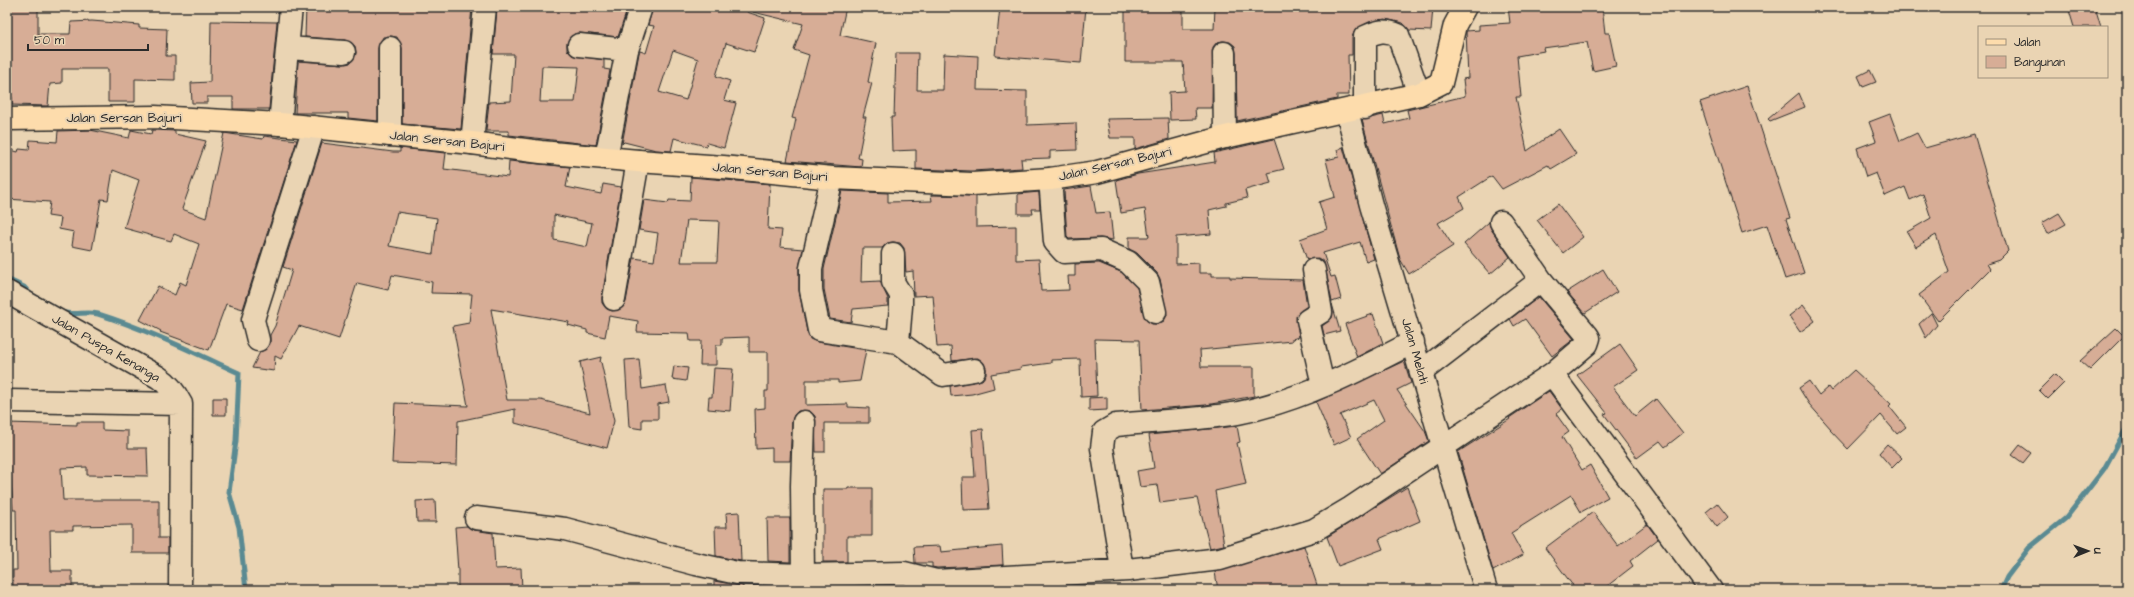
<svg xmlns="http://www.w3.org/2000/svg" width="2134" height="597" viewBox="0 0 2134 597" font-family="'Architects Daughter',sans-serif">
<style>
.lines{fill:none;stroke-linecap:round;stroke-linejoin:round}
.stream{stroke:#5a8a92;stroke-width:5}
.building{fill:#d7ad96;stroke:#2b2b2b;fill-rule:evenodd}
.minor-casing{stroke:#2b2b2b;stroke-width:25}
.major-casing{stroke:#2b2b2b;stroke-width:25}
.minor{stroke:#ead4b3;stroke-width:22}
.major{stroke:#fddcac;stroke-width:22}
.labels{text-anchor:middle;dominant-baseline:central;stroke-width:4;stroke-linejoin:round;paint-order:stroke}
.street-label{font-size:13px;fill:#2b2b2b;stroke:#ead4b3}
</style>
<rect width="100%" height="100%" fill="#ead4b3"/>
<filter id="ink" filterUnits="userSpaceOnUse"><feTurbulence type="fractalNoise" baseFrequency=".025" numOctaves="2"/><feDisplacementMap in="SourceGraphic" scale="8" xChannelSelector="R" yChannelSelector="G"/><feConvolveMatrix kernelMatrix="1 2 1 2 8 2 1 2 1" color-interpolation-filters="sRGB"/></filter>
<g filter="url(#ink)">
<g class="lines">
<path class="stream" d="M7 279 24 287 32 296
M62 312C74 316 86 311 98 314 146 329 193 352 239 373L236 441 229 492 239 527 246 590
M2001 590 2007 577 2029 548 2066 518 2104 469 2127 427"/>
</g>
<path class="building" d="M7 7H38V34H70L71 22 92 21 139 25V28L167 29 166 56H175V80L135 79V102H108V69H62V83L50 84 48 106 12 105V97H7Z
M306 7H472L461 129 402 124V48L397 37 390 36 383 37 378 48V121L348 118V113H295L298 61 344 64 350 63 356 53 355 46 345 40 305 37Z
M517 7H593L627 10 618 37 580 33 574 34 567 43V50L572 55 604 60V69L610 70 596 145 509 135V131H486L489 102 511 101 514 54H493L497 9 517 10ZM542 66 579 67 575 102H540Z
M653 7H748L747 12 765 18 754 52 726 43 716 76 730 81 724 100 736 103 724 148 707 143 706 146 674 138 671 151 656 150 624 142 622 144 639 53 640 51 646 53 654 26 648 25ZM673 50 698 59 686 100 659 92Z
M753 7H846L840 35 876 43 868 82 872 83 863 117H866L858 158 862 159 861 167 787 161 796 119 792 118 809 55 794 50 803 24 753 12Z
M1000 7H1086L1081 63 995 56Z
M1125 7H1169V10L1183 11V29H1214L1215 7H1433L1431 31 1409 30 1403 23 1385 19 1369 22 1355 30 1352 37V55H1348L1349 95H1337V99L1237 121 1236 53 1235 46 1230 42 1223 41 1217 42 1213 47 1212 108H1195L1196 119 1170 120 1169 92 1185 91 1183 62H1125Z
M1508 7H1602L1605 33H1609L1616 66 1593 71 1587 42 1543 48 1544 51 1517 56 1521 97H1516L1527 151 1559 129 1576 154 1551 169 1548 165 1502 189 1492 176 1459 197 1464 208 1438 223 1453 246 1409 274 1400 259 1362 120 1383 115 1385 124 1409 118 1407 110 1465 96 1463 79 1468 78 1466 31 1479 30V25L1510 23Z
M2068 7H2095L2101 27H2074Z
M211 21 277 22 269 109H233V97H207V103H192L191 83 210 82Z
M896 53H918L917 90H943L944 54 978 56 977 90 1027 91V125L1076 123 1077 150 1050 151V158L1021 159 1022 168 972 171 916 169V150L892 151 891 117H894Z
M1870 70 1876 82 1863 87 1858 76Z
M1747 86 1790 218 1786 219 1804 273 1785 279 1767 225 1742 233 1700 102Z
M1799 93 1805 107 1770 121 1768 119Z
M1890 114 1900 141 1917 133 1925 148 1974 134 2008 251 1999 260 1987 264 1990 269 1938 321 1919 295 1949 272 1936 235 1916 247 1907 232 1931 218 1923 194 1910 200 1905 187 1885 196 1876 173 1866 177 1857 148 1876 141 1869 122Z
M1168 118 1169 139 1135 149V138H1110L1107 119Z
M90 130 129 138 131 130 151 134 152 130 175 131V134L206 141 182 209 206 218 224 133 263 139 264 136 297 140 243 309 226 304 209 350 160 332 161 331 140 320 158 286 175 295 180 282 186 285 199 244 174 234 171 241 124 228 139 180 113 170 108 200 101 199 92 250 72 246 74 232 59 229 61 218 48 216 50 202 7 199V149L18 152 19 149 29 150 30 140 57 142 58 131Z
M1274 139 1284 169 1268 173 1271 183 1245 190 1247 198 1226 203V206L1209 210 1211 234 1176 237V264L1199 263V273H1212V276H1230V278L1303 280 1307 306 1296 316 1299 337 1292 339V341L1200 350 1201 367H1254V396L1206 405 1142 410 1139 340 1095 339 1097 396 1081 397 1080 359 1051 360V363L1021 367V369L991 374 994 388 972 394 951 396 950 386 982 380 986 375V368L983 362 978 358 952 361 951 346 937 347 933 295 914 296 913 271 906 272 904 248 900 243 893 242 887 243 882 248H862L861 282 880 281 888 299V306L853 309 851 322 830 319 824 289V269L842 191 888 193V202L932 201 931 195 976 196V227L1016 226V260L1039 259 1041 291 1069 290 1068 276H1075V264L1099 263 1121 272 1137 288 1146 320 1152 324H1158L1164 321 1167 315 1160 279 1157 273 1137 253 1129 249V237H1149L1145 209 1121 213 1116 180 1138 174 1215 162 1214 153Z
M322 143 393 152H400V148L446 153 444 169 508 177 509 161 570 167 566 187 601 194 603 184 621 187 602 297V303L606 308 612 311 623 307 626 302 634 258 654 261 658 233 639 230 644 200 668 203 669 200 690 201 691 177 770 184 768 229 782 230 780 247 803 249 799 268V290L807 332 810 339 817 342 866 350 860 381 838 383V380H806V405L848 404V407L869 408V423H825V452H816L815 416 810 411H798L794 415 792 421 790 461H772V448L756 449 755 409 765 408V391H768V352H749V337L722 338V345H716V365H700L701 341H690L689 333 637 332 638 321 609 316 605 337 587 333V330L568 325 569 322 491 309 507 400H541L590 413 580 362 601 357 600 362H601L614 421 607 448 515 423V409L458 421 457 465 392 463 395 403 468 406 453 326 469 323 472 294 431 293 432 282 392 275 388 290 357 283 339 339 299 326 281 359 275 356 274 371 252 368 260 352 266 349 270 344V335L275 326 292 270 283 267ZM397 212 437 218 433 254 389 246ZM554 215 592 223 587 247 554 240ZM687 220 719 221 717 262H681Z
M1343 147 1374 259 1366 262 1360 242 1323 253 1331 277 1335 276 1341 299 1332 302 1324 262 1318 258 1307 260 1300 239 1327 229 1319 202 1335 197 1326 160 1339 157 1337 150Z
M1091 186 1096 213 1110 212 1113 240 1100 238 1069 239 1067 237 1064 190Z
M1039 192 1040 209H1032L1033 214H1018V194Z
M1558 204 1583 237 1563 253 1537 220Z
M2059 213 2066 224 2048 234 2042 223Z
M1489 222 1491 229 1510 257 1490 274 1464 244Z
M1603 269 1617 292 1585 313 1567 292Z
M1539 297 1574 339 1552 356 1525 319 1514 326 1510 319Z
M1332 304 1340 331 1324 335 1322 326 1332 318Z
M1803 305 1815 321 1800 332 1789 316Z
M1931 313 1937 325 1926 338 1919 324Z
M1373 314 1383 343 1357 357 1345 324Z
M2116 328 2124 336 2090 370 2080 361Z
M1620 344 1638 370 1613 387 1635 416 1656 399 1683 433 1665 447 1660 441 1637 458 1604 414 1607 413 1577 375Z
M639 359 642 389 666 385 669 402 658 404V419H642V429L629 427 625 360Z
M1404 361 1411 383 1397 390 1425 431 1429 441 1380 474 1357 439 1384 420 1374 400 1340 415 1351 437 1334 445 1316 402Z
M674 366 688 368 686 381 672 379Z
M714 368 733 369 730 411 708 409 709 397H712Z
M1854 370 1891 404 1889 406 1906 427 1897 434 1881 415 1848 449 1830 430 1831 429 1809 404 1799 388 1809 381 1819 395 1828 387 1831 391Z
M2055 374 2064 383 2048 399 2039 390Z
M1549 391 1562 409 1556 414 1569 432 1562 437 1582 470 1590 465 1608 497 1581 512 1571 495 1511 533 1523 555 1493 571 1458 452 1510 419 1509 418Z
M1107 397V410L1089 411V398Z
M213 398H226V415H213Z
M77 422H102V430L128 431V448H147L148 476 87 475V467L61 468 63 500H159V538H168V553H132V525L73 526V530H50L51 571H72V590H13V570H17L16 510H13L10 466H7L8 423 77 425Z
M1237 426 1240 442 1237 443 1246 484 1215 491 1224 545 1210 548 1197 498 1160 503 1157 485 1140 487 1137 471 1154 468 1149 435Z
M983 429 989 509 963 510 962 477H975L972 430Z
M1887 444 1902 458 1892 468 1879 453Z
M2020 445 2031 453 2023 463 2012 455Z
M1407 487 1420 521 1379 539 1383 549 1338 566 1327 537Z
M848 488H872V536H847V562H823V489H848Z
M435 500 436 522H417L416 501Z
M1717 503 1728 517 1717 527 1706 512Z
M739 512 741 561 716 556 715 527H727L726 513Z
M1593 512 1618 546 1647 524 1658 539 1630 561 1633 566 1602 590H1576L1545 548Z
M767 518H790V562L768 561Z
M467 526 474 530 493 533 495 569 521 568 522 590H458V571L455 527Z
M940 546 941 552 1002 546 1003 565 937 568 932 567V563H915L914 547Z
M1304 546 1317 585 1302 590H1218L1215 572Z
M714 581 743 586V590H714Z"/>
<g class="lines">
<defs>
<path id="minor" d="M579 45 627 50 641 7
M288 48 344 52
M1224 53 1225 137
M1365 108V37C1378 31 1385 29 1398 35L1419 94
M1347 111 1371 205 1486 590
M280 124 291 7
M390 135V48
M472 143 485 7
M606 158 627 50
M832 178 811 268V290L819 330 898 342 943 375 974 370
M1050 179 1055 242 1064 252 1101 250 1128 262 1148 282 1155 312
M893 254V282L901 295V306L898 342
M1314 270 1321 312 1308 320 1323 385
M7 292 158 377C169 384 175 392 181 404L180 590
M614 299 638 161
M258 340 253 320 255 313 314 127
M1421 372 1541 280
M1552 374 1711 590
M7 401 181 404
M476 518 565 529 696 564 737 573 803 575 904 573 936 581 1128 570 1220 559 1314 530 1351 508 1552 374 1587 344 1589 338 1587 335 1541 280 1501 222
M1122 569 1102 448 1104 432 1116 425C1156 421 1198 420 1238 413 1299 401 1358 371 1413 342
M803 575 802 486 804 422"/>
<path id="major" d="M7 119 155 117 280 124 472 143 541 152 638 161 723 167 832 178 972 184 1050 179 1097 172 1225 137 1419 94 1441 83 1455 25 1465 7"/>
</defs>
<use href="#minor" class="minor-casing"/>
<use href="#major" class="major-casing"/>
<use href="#minor" class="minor"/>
<use href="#major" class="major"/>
</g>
</g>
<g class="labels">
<g class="street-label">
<text x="124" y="118">Jalan Sersan Bajuri</text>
<text transform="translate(447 141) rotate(6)">Jalan Sersan Bajuri</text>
<text transform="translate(1115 164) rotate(-13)">Jalan Sersan Bajuri</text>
<text transform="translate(770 172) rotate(5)">Jalan Sersan Bajuri</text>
<text transform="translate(106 348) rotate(30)">Jalan Puspa Kenanga</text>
<text transform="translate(1415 351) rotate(74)">Jalan Melati</text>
</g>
</g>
<rect width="2134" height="597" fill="none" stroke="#ead4b3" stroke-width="24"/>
<rect x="12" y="12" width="2110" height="573" fill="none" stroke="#2b2b2b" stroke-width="1.5" filter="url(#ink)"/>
<rect x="1978" y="26" width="130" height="52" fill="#ead4b3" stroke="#9e907d"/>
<rect x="1986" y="39" width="20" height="6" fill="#fddcac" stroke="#9e907d"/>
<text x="2014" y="46" font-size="12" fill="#2b2b2b">Jalan</text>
<rect x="1986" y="56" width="20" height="12" fill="#d7ad96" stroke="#9e907d"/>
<text x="2014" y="66" font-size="12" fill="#2b2b2b">Bangunan</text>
<g transform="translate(2088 551) rotate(89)" stroke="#ead4b3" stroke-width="3" paint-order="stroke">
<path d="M0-3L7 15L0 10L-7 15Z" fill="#2b2b2b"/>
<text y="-6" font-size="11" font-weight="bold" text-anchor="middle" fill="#2b2b2b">U</text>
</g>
<path d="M28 44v6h120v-6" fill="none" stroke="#2b2b2b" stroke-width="2"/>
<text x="34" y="44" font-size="12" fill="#2b2b2b" stroke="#ead4b3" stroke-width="3" paint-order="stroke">50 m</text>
</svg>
